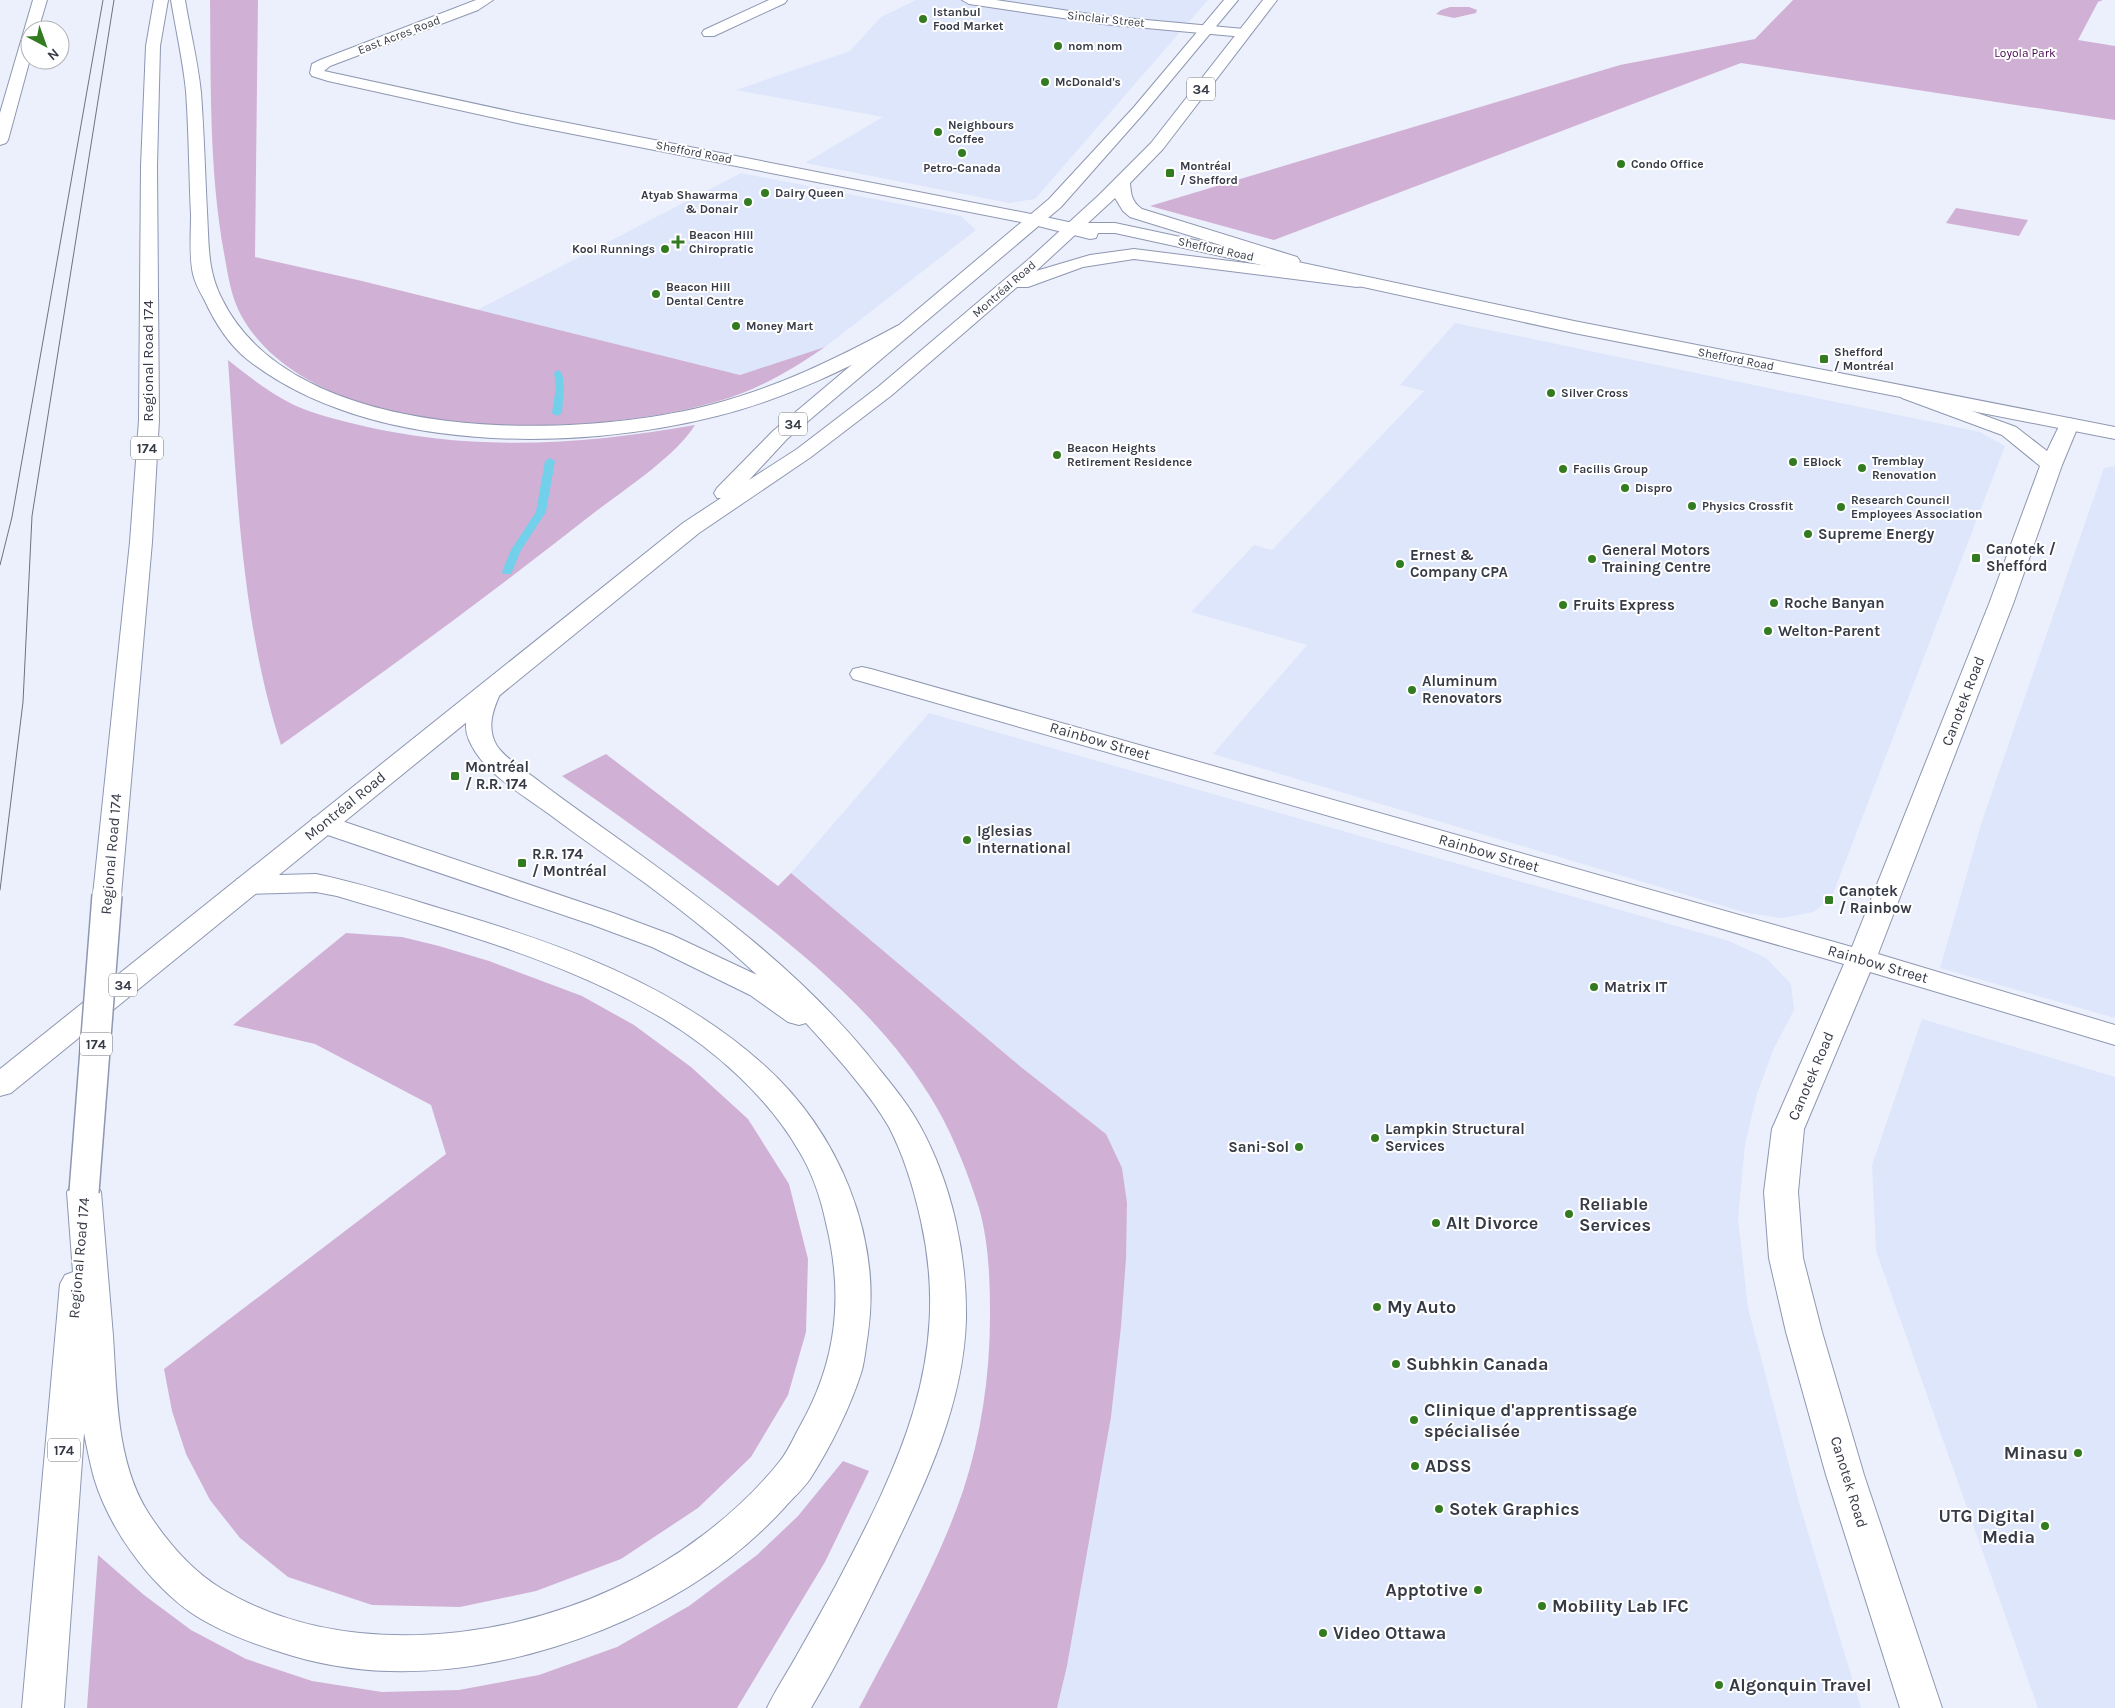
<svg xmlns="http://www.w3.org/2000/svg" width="2115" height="1708" viewBox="0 0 2115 1708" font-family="Karla,sans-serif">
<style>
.built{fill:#dee6fb}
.green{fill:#d1b0d5}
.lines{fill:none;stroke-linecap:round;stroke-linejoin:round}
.stream{fill:#72d0eb;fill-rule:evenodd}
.street-casing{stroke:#8e97b2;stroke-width:2}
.secondary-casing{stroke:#8e97b2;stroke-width:2}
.primary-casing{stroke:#8e97b2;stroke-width:2}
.highway-casing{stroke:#8e97b2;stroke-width:2}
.street{fill:#fff;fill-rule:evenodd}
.secondary{fill:#fff;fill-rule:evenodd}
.primary{fill:#fff;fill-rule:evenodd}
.highway{fill:#fff;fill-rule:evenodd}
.tram{stroke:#6e727e;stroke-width:1}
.highway-bridge-casing{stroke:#8e97b2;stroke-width:32;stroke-linecap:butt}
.highway-bridge{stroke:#fff;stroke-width:29}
.poi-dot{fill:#327b20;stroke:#fff;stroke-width:2}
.labels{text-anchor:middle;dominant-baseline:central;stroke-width:4;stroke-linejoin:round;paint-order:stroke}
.far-poi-label{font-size:12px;font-weight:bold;fill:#373b47;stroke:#fff;text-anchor:start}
.far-street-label{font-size:12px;fill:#373b47;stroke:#fff}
.far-park-label{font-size:12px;fill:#490a51;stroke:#fff}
.shield{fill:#fff;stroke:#73767e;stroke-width:1}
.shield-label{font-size:14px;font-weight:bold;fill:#373b47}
.street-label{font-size:15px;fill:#373b47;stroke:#fff}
.poi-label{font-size:15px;font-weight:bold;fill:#373b47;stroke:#fff;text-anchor:start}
.near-poi-label{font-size:18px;font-weight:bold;fill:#373b47;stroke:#fff;text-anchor:start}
</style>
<rect width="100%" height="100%" fill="#ecf0fc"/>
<path class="built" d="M916 0H1208L1035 199 1009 203 805 163 883 117 736 90 850 51 881 17Z
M741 173 961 216 976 230 825 347 740 375 477 310Z
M1455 323 1980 432 2005 446 1831 899 1813 912 1782 918 1747 913 1213 754 1307 645 1191 612 1254 545 1272 550 1424 391 1400 385Z
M2115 466V1018L1940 968 1982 821 2104 468Z
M929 713 1729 941 1766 958 1791 984 1794 1010 1774 1048 1757 1094 1745 1145 1738 1218 1748 1308 1798 1499 1861 1708H1057L1067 1666 1111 1417 1121 1327 1127 1203 1106 1134 1021 1067 791 873Z
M1922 1019 2115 1077V1708H2038L1876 1251 1872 1165Z"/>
<path class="green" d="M210 0H258L255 257 362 281 740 375 825 347C791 370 760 389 719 401 594 438 317 449 242 317 231 298 228 275 224 253 209 170 211 84 210 0Z
M1793 0H2103L2098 2 2078 40 2115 46V120L1741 63 1274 240 1150 206 1620 65 1755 39Z
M1450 7H1469L1477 10 1476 13 1454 18 1436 14 1441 10Z
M1956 208 2028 220 2019 236 1946 223Z
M228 360C249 377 270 393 294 405 314 414 338 420 359 425 471 452 583 445 695 425 677 455 624 490 595 512 492 593 387 670 281 745 241 621 237 490 228 360Z
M606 754 778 886 791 873 1021 1067 1106 1134 1122 1168 1127 1203 1126 1258 1121 1327 1111 1417 1067 1666 1057 1708H859C896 1637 937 1567 963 1491 981 1436 990 1375 990 1316 990 1281 989 1243 979 1208 968 1174 955 1140 937 1108 891 1028 819 966 748 911 687 864 625 820 562 776Z
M346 933 402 937 439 946 489 961 582 996 634 1025 691 1067 748 1119 789 1184 808 1259 806 1332 788 1395 751 1457 698 1508 621 1559 536 1591 460 1607 372 1605 288 1577 240 1538 210 1500 186 1454 172 1411 164 1369 446 1154 431 1105 315 1044 233 1025Z
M843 1461 869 1471 825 1562 737 1708H87L98 1555 144 1595 191 1630 246 1659 312 1681 382 1692 459 1690 539 1675 617 1647 689 1606 757 1555 798 1516Z"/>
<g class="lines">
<path class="stream" d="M558 370 562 373 564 387 562 413 557 416 552 413 556 387 554 373Z
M550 458 555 461 546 512 521 550 512 572 511 574H503L502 572 511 550 536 512 545 461Z"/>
<defs>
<path id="street" d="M476 0H493L478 10 330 66 324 71 522 114 1036 215 1042 216 1044 220 1042 224 1036 225 522 124 328 81 312 76 310 73 312 64 320 60Z
M769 0H787L785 3 714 36H704L702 33 704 30Z
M962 0H996L1103 16 1244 29 1251 33 1244 37 1103 24 969 4Z
M1909 388 2016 427 2047 451 2062 420 2069 418 2076 420 2079 424 2062 465 2013 604 1878 954 2115 1025V1045L1870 972 1804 1129 1798 1192 1803 1258 1822 1332 1864 1475 1942 1708H1900L1826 1475 1786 1332 1769 1258 1764 1192 1772 1129 1844 964 853 679 850 674 853 669 862 667 871 669 1852 947 1989 604 2040 466 2002 435 1902 398 1899 394 1902 390Z"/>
<path id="secondary" d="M1036 215 1073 223H1115L1574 321 2115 427V439L1574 333 1115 233H1098L1096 238 1090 239 1030 224 1028 220 1030 216Z"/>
<path id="primary" d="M1224 0H1238L1144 113 1061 207 787 439 749 480 797 449 878 387 1029 259 1099 195 1151 143 1263 0H1277L1163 149 1130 183C1131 195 1132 202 1142 209L1297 257 1300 261 1297 265 1291 266 1285 265 1130 217 1123 211 1115 198 1036 271 1090 255 1134 249 1357 277 1363 278 1366 282 1363 286 1357 287 1134 259 1083 267 1028 287H1017L892 395 811 457 699 533 11 1093 0 1096V1069L683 523 721 498H717L714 493 717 488 773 431 1049 199 1134 107Z"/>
<path id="highway" d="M33 0H47L38 30H30V59L8 140 6 143 0 145V113Z
M154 0H168L160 46 157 166 159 420 152 542 121 895 117 901 107 904 97 901 93 895 130 542 139 420 141 166 146 46Z
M171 0H185C190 31 198 62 201 93 204 132 205 173 207 212 209 244 207 270 222 299 294 446 575 440 710 405 776 388 838 358 897 326L904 324 911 326 913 330 911 334C849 368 785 399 717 416 575 452 368 454 248 360 229 345 214 321 204 299 200 292 195 283 193 274 189 256 191 234 191 215 189 174 189 132 186 91 183 61 176 30 171 0Z
M489 685 498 687 501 692C493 709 486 728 497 746 508 761 526 771 540 782 569 804 598 824 627 845 714 908 799 971 868 1055 886 1078 906 1100 920 1126 952 1184 967 1254 966 1320 963 1408 924 1486 887 1563 863 1612 839 1661 811 1708H767C776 1689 787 1673 797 1655 810 1632 823 1609 836 1585 899 1465 952 1360 921 1221 914 1189 904 1156 889 1127 869 1092 834 1054 806 1023L799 1025 788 1022 750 995 652 947 593 925 313 830 309 824 313 818 323 816 333 818 613 913 672 935 757 975C722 942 684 912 645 883 613 860 581 838 549 814 522 794 483 773 469 740 461 722 470 702 480 687Z
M316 874C359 883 400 896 442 909 558 943 673 983 765 1066 838 1132 882 1235 868 1333 866 1345 865 1358 862 1370 851 1406 830 1448 810 1479 803 1489 793 1498 785 1507 734 1563 672 1602 602 1630 504 1669 395 1686 293 1656 259 1646 219 1632 190 1612 148 1582 109 1528 94 1478 90 1463 87 1448 84 1433L64 1708H22L60 1284 65 1275 73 1272 67 1192 72 1184 84 1180 96 1184 101 1192C105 1240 109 1288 113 1336 117 1395 116 1463 149 1514 168 1543 192 1571 222 1589 337 1658 496 1643 613 1589 674 1562 739 1513 780 1461 788 1451 793 1439 799 1428 837 1362 844 1296 826 1223 821 1199 812 1172 799 1151 768 1097 715 1050 662 1018 562 959 447 929 337 896L316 892 247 894 237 891 233 885 237 879 247 876Z"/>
</defs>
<use href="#street" class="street-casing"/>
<use href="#secondary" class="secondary-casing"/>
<use href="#primary" class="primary-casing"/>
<use href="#highway" class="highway-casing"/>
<use href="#street" class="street"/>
<use href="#secondary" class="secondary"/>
<use href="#primary" class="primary"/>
<use href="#highway" class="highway"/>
<path class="tram" d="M0 565 12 517 103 0
M0 890 23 702 32 516 114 0"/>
<defs>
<path id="highway-bridge" d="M84 1192 107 895"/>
</defs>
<use href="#highway-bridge" class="highway-bridge-casing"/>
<use href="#highway-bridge" class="highway-bridge"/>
</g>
<g class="poi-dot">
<circle cx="923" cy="19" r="5"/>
<circle cx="1058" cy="46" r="5"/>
<circle cx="1045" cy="82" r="5"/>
<circle cx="938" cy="132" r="5"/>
<circle cx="962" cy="153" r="5"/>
<circle cx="1621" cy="164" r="5"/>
<rect x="1165" y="168" width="10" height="10" rx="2.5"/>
<circle cx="765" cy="193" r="5"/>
<circle cx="748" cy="202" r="5"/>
<path d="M675.5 234.5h5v5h5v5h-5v5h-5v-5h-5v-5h5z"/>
<circle cx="665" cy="249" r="5"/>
<circle cx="656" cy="294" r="5"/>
<circle cx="736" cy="326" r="5"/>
<rect x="1819" y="354" width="10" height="10" rx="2.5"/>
<circle cx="1551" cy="393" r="5"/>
<circle cx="1057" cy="455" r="5"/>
<circle cx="1793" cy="462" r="5"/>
<circle cx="1862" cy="468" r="5"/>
<circle cx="1563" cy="469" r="5"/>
<circle cx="1625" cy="488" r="5"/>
<circle cx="1692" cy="506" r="5"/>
<circle cx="1841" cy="507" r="5"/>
<circle cx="1808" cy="534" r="5"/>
<rect x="1971" y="553" width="10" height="10" rx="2.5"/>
<circle cx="1592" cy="559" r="5"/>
<circle cx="1400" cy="564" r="5"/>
<circle cx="1774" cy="603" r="5"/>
<circle cx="1563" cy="605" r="5"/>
<circle cx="1768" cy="631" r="5"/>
<circle cx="1412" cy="690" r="5"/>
<rect x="450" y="771" width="10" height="10" rx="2.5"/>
<circle cx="967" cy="840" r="5"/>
<rect x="517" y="858" width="10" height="10" rx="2.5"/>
<rect x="1824" y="895" width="10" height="10" rx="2.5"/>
<circle cx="1594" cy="987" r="5"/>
<circle cx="1375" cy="1138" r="5"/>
<circle cx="1299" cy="1147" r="5"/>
<circle cx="1569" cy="1214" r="5"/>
<circle cx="1436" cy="1223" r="5"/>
<circle cx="1377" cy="1307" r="5"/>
<circle cx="1396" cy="1364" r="5"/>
<circle cx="1414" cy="1420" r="5"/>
<circle cx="2078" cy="1453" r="5"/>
<circle cx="1415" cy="1466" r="5"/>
<circle cx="1439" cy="1509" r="5"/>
<circle cx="2045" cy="1526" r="5"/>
<circle cx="1478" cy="1590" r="5"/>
<circle cx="1542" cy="1606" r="5"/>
<circle cx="1323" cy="1633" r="5"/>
<circle cx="1719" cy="1685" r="5"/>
</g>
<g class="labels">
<g class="far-poi-label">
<text x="933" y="12">Istanbul<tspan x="933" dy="14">Food Market</tspan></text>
<text x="1068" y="46">nom nom</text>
<text x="1055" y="82">McDonald's</text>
<text x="948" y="125">Neighbours<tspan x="948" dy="14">Coffee</tspan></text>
<text x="1631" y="164">Condo Office</text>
<text x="1180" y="166">Montréal<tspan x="1180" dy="14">/ Shefford</tspan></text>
<text x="962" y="168" text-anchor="middle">Petro-Canada</text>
<text x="775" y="193">Dairy Queen</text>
<text x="738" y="195" text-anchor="end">Atyab Shawarma<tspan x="738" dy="14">&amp; Donair</tspan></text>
<text x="689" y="235">Beacon Hill<tspan x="689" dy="14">Chiropratic</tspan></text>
<text x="655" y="249" text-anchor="end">Kool Runnings</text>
<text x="666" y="287">Beacon Hill<tspan x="666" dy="14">Dental Centre</tspan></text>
<text x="746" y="326">Money Mart</text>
<text x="1834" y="352">Shefford<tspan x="1834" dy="14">/ Montréal</tspan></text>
<text x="1561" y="393">Silver Cross</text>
<text x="1067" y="448">Beacon Heights<tspan x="1067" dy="14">Retirement Residence</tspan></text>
<text x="1872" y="461">Tremblay<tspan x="1872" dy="14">Renovation</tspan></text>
<text x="1803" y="462">EBlock</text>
<text x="1573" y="469">Facilis Group</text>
<text x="1635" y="488">Dispro</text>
<text x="1851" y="500">Research Council<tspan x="1851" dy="14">Employees Association</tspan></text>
<text x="1702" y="506">Physics Crossfit</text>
</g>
<g class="far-street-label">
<text transform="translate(1106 19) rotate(6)">Sinclair Street</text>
<text transform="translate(399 35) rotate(-21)">East Acres Road</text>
<text transform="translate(694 152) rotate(11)">Shefford Road</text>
<text transform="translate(1216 249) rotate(12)">Shefford Road</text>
<text transform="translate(1004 289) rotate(-41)">Montréal Road</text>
<text transform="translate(1736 359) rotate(11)">Shefford Road</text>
</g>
<g class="far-park-label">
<text x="2025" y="53">Loyola Park</text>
</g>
<g class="shield">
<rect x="1187" y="77.5" width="28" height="23" rx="4"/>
<rect x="779" y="412.5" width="28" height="23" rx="4"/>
<rect x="131" y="436.5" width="32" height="23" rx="4"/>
<rect x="109" y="973.5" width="28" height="23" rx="4"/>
<rect x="80" y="1032.5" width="32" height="23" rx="4"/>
<rect x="48" y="1438.5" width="32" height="23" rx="4"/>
</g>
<g class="shield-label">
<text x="1201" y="89">34</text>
<text x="793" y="424">34</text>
<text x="147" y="448">174</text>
<text x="123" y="985">34</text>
<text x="96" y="1044">174</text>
<text x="64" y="1450">174</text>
</g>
<g class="street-label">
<text transform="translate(148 361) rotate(-90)">Regional Road 174</text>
<text transform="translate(1963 701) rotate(-69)">Canotek Road</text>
<text transform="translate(1100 741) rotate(16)">Rainbow Street</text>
<text transform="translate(345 806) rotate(-39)">Montréal Road</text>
<text transform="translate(1489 853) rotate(16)">Rainbow Street</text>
<text transform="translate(111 854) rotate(-85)">Regional Road 174</text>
<text transform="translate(1878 964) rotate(16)">Rainbow Street</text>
<text transform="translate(1811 1076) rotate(-67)">Canotek Road</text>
<text transform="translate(79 1258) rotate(-85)">Regional Road 174</text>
<text transform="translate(1849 1482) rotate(73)">Canotek Road</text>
</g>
<g class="poi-label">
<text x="1818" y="534">Supreme Energy</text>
<text x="1986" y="549">Canotek /<tspan x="1986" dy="17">Shefford</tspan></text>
<text x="1602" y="550">General Motors<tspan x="1602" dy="17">Training Centre</tspan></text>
<text x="1410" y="555">Ernest &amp;<tspan x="1410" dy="17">Company CPA</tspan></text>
<text x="1784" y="603">Roche Banyan</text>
<text x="1573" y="605">Fruits Express</text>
<text x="1778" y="631">Welton-Parent</text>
<text x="1422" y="681">Aluminum<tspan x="1422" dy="17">Renovators</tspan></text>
<text x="465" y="767">Montréal<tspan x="465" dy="17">/ R.R. 174</tspan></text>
<text x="977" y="831">Iglesias<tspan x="977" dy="17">International</tspan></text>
<text x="532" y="854">R.R. 174<tspan x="532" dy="17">/ Montréal</tspan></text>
<text x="1839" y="891">Canotek<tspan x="1839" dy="17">/ Rainbow</tspan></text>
<text x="1604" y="987">Matrix IT</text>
<text x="1385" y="1129">Lampkin Structural<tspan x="1385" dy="17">Services</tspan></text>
<text x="1289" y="1147" text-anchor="end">Sani-Sol</text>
</g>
<g class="near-poi-label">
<text x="1579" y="1204">Reliable<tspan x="1579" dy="21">Services</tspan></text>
<text x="1446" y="1223">Alt Divorce</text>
<text x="1387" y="1307">My Auto</text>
<text x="1406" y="1364">Subhkin Canada</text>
<text x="1424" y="1410">Clinique d'apprentissage<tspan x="1424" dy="21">spécialisée</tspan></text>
<text x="2068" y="1453" text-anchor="end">Minasu</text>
<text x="1425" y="1466">ADSS</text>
<text x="1449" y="1509">Sotek Graphics</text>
<text x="2035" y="1516" text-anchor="end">UTG Digital<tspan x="2035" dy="21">Media</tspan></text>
<text x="1468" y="1590" text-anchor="end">Apptotive</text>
<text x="1552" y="1606">Mobility Lab IFC</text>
<text x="1333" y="1633">Video Ottawa</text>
<text x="1729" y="1685">Algonquin Travel</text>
</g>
</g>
<g transform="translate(45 45) rotate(139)"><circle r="24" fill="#ffffff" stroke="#afb1b5"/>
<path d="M0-4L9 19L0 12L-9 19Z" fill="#327b20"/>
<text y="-8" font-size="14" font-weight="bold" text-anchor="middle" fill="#373b47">N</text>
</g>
</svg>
